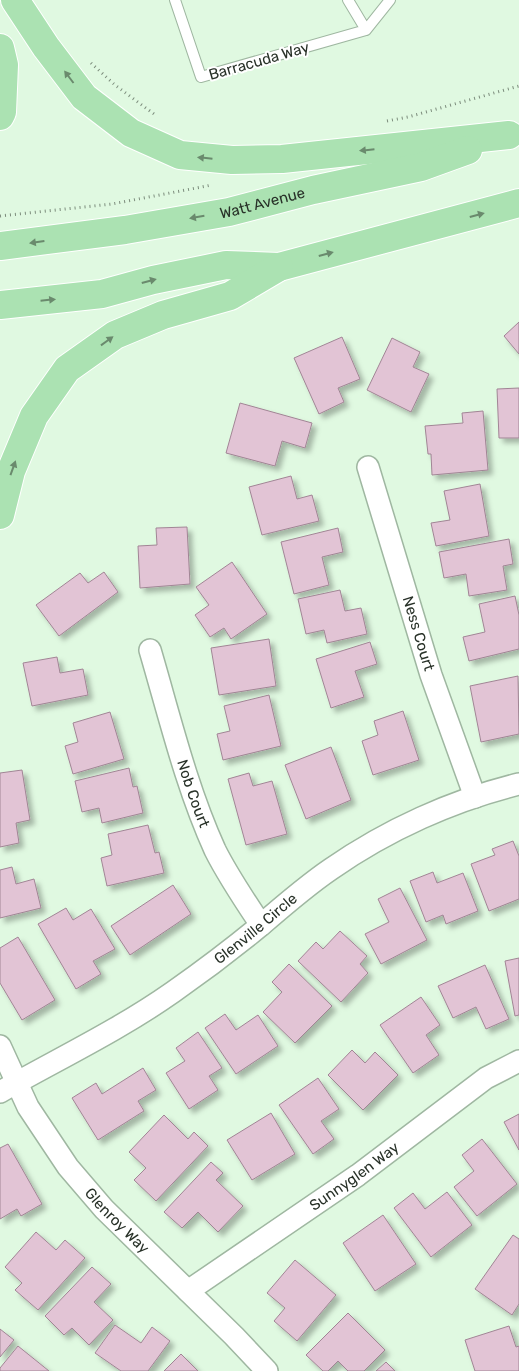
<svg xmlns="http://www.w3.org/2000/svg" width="519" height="1371" viewBox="0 0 519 1371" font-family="Rubik,sans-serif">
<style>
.building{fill:#e2c4d5;stroke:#a18595;filter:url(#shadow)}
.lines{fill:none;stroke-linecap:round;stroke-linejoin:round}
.lane-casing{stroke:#9fb7a1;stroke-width:12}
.street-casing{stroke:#9fb7a1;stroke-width:24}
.primary-casing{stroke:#fff;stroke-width:30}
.path{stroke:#7c8c7c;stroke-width:3;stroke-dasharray:1 4;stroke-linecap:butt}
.lane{stroke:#fff;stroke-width:10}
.street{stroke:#fff;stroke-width:21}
.primary{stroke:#abe2b2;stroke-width:28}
.oneway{fill:#6a8a6d}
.labels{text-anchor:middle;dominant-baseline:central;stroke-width:4;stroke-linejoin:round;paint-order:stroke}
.street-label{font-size:15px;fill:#283128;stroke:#fff}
</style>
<defs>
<filter id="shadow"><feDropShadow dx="4.5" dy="4.5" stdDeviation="2.5" flood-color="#0004"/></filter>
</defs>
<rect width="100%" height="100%" fill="#e0f9e1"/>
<path class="building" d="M519 322V354L504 336Z
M342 337 360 379 338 388 344 402 319 414 294 358Z
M392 338 420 352 413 367 429 374 411 412 367 390Z
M519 388V438H499L497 389Z
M240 403 312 423 305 448 282 441 275 466 226 453Z
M483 411 488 470 432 475 431 454H428L425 426 463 423 462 413Z
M291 476 297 499 312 495 319 521 262 535 249 487Z
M480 484 489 536 436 546 431 523 450 520 444 491Z
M187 527 190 584 140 588 138 546 157 545 156 528Z
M338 528 343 552 322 557 329 585 294 594 281 542Z
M509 539 513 564 503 566 507 590 469 596 466 574 444 578 439 552Z
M232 562 267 614 231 639 224 628 210 637 195 615 209 605 196 587Z
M104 572 118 592 59 636 36 605 80 573 88 583Z
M340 590 345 611 361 608 367 634 327 643 324 630 306 634 298 599Z
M515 596 519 615V649L469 661 463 637 485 632 479 604Z
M269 639 276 686 219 695 211 648Z
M370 642 377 664 355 671 364 697 331 708 316 659Z
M57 657 60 673 83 669 88 695 32 706 23 663Z
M518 676 519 734 481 742 470 686Z
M269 695 281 746 223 760 217 734 230 731 224 706Z
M403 711 419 760 373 775 362 741 378 735 374 721Z
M110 712 124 759 73 774 65 746 78 742 73 723Z
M331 747 351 800 306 819 285 765Z
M129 768 133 787 137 786 143 813 102 823 99 808 82 812 75 781Z
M22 770 30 820 16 823 19 843 0 847V773Z
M249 773 253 786 272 781 287 834 246 845 228 779Z
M148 825 155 853 159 852 164 873 107 886 101 858 112 855 108 834Z
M513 841 519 856V899L489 911 471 864 495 855 492 849Z
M12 867 16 884 34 879 41 908 0 918V870Z
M433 872 437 883 463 873 478 911 446 924 443 915 426 922 410 881Z
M173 885 191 914 130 955 111 926Z
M400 888 427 940 381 964 365 934 389 922 378 899Z
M66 908 73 920 91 909 115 949 93 961 101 974 76 989 38 924Z
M340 931 367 956 360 964 368 973 341 1002 298 961 316 942 323 949Z
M18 937 55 1000 22 1020 0 983V948Z
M519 958V1015L515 1016 505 961Z
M289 964 332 1006 295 1043 263 1012 282 992 272 982Z
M485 965 509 1019 486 1029 476 1007 453 1018 438 986Z
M421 997 440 1025 426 1035 439 1055 413 1073 380 1025Z
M225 1014 236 1030 258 1015 278 1046 236 1074 205 1028Z
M198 1032 222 1068 209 1076 218 1090 189 1109 166 1073 185 1061 176 1048Z
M352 1050 365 1063 375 1052 398 1075 363 1110 328 1075Z
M143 1068 156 1090 138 1101 144 1111 98 1140 72 1098 96 1083 102 1094Z
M318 1078 339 1109 321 1121 334 1139 313 1154 279 1105Z
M271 1113 295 1154 252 1180 227 1140Z
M519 1114V1150L504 1122Z
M164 1115 188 1139 194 1132 208 1146 156 1201 134 1180 146 1168 129 1152Z
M482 1139 517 1184 477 1216 454 1187 474 1171 462 1155Z
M8 1144 42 1204 21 1216 17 1209 0 1219V1148Z
M211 1162 223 1173 216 1180 243 1206 218 1232 198 1212 182 1228 164 1212Z
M447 1192 472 1225 431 1257 394 1208 413 1193 425 1209Z
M383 1215 416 1264 375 1291 343 1243Z
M36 1232 56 1250 65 1240 85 1258 38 1310 15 1290 22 1283 5 1267Z
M513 1235 519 1239V1304L512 1315 475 1289Z
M295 1260 336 1295 297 1341 274 1321 285 1308 267 1293Z
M92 1267 111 1284 94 1302 113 1320 89 1345 72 1328 64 1335 45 1316Z
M348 1313 385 1350 364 1371H348L338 1361 328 1371H323L306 1355Z
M115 1325 141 1343 152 1327 170 1341 148 1371H121L95 1353Z
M509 1326 516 1347 519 1346V1371H475L465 1340Z
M0 1329 14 1340 0 1357Z
M18 1346 49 1371H0V1368Z
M181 1354 198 1371H164Z
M386 1362 395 1371H376Z"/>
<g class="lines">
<defs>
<path id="lane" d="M175 0 201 77 366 30 390 0
M348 0 366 30"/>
<g id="street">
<path id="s1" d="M368 467 431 675 475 797"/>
<path id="s2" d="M150 650C170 718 186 786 215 850 228 876 245 901 261 925"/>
<path id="s3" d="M0 1046 28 1107 68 1167 104 1209 234 1336 267 1371"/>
<path id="s4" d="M0 1092C58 1059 119 1030 173 992 203 971 232 949 260 926 283 906 306 886 331 869 387 830 453 800 519 784"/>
<path id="s5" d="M188 1291 358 1175 486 1078 519 1061"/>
</g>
<g id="primary">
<path d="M15 0 46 47 84 97 131 133 180 155 232 160 282 159 509 135"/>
<path d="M0 48 4 65 2 112 0 116"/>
<path id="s6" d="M0 246 125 230 229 212 313 190 421 167 468 150"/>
<path d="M0 305 102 294 153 280 226 265 279 267 519 203"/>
<path d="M0 515 11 471 34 416 67 369 115 335 163 315 230 296 279 267"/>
</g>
</defs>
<use href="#lane" class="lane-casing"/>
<use href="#street" class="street-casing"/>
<use href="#primary" class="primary-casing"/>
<path class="path" d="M91 63 115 85 154 114
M387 121 408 117 519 86
M0 216 112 204 212 185"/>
<use href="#lane" class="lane"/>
<use href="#street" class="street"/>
<use href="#primary" class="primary"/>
</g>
<defs><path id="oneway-solid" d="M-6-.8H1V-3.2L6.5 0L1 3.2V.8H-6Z" transform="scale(1.25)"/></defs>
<g class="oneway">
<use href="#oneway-solid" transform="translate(69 77) rotate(-127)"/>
<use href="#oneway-solid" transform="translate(367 150) rotate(174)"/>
<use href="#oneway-solid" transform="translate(205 158) rotate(-174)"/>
<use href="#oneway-solid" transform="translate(477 215) rotate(-15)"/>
<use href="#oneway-solid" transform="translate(197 217) rotate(170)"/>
<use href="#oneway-solid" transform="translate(37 242) rotate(172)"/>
<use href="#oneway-solid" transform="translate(326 254) rotate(-15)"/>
<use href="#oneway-solid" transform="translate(149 281) rotate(-15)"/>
<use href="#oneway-solid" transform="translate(48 300) rotate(-6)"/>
<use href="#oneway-solid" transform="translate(107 341) rotate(-36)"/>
<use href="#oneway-solid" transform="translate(13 468) rotate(-70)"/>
</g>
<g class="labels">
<g class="street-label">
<text transform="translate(259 61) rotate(-16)">Barracuda Way</text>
<text stroke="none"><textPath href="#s6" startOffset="266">Watt Avenue</textPath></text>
<text stroke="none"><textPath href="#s1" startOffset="174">Ness Court</textPath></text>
<text stroke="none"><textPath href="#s2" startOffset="150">Nob Court</textPath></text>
<text stroke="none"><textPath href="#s4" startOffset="304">Glenville Circle</textPath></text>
<text stroke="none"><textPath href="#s5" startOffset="202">Sunnyglen Way</textPath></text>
<text stroke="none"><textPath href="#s3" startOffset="212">Glenroy Way</textPath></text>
</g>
</g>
</svg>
